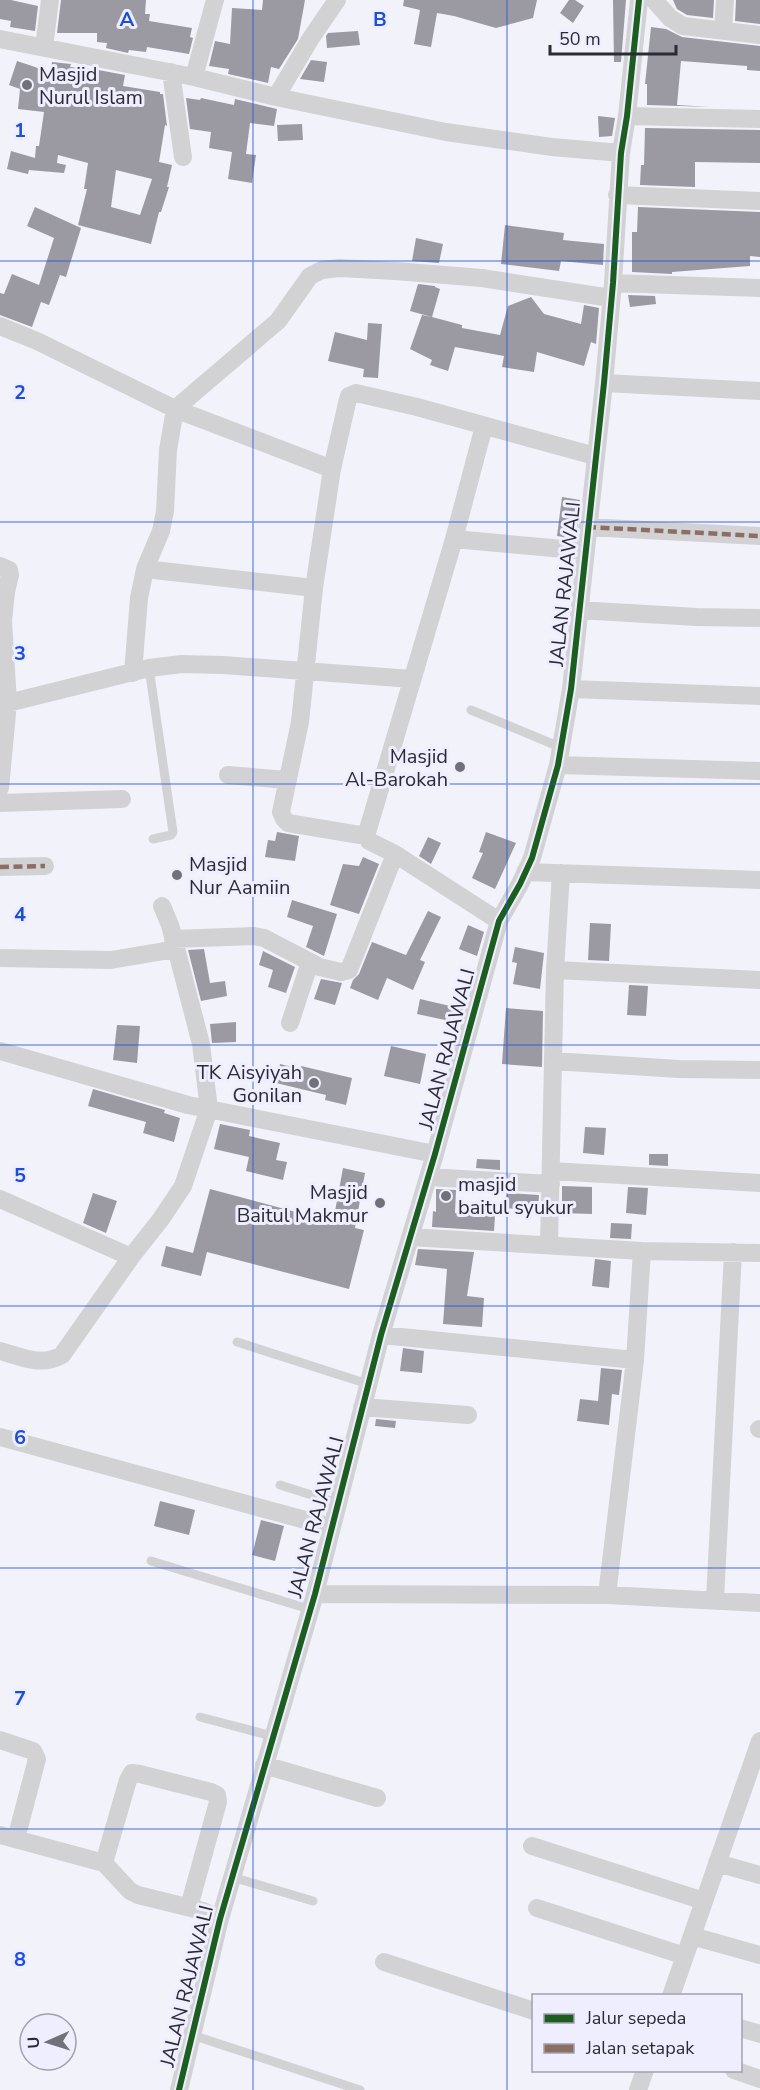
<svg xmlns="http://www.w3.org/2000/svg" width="760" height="2090" viewBox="0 0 760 2090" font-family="'Nunito Sans',sans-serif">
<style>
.building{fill:#9b9aa3;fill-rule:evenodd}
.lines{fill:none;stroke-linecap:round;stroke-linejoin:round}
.lane{stroke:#d2d2d4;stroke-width:9}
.street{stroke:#d2d2d4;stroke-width:18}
.quiet{stroke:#8d6e63;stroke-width:4.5;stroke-dasharray:9 4.5;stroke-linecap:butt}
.cycleway-casing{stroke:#efeeff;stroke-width:10}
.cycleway{stroke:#1b5e20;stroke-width:6}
.grid{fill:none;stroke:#1d4ed8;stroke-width:1.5;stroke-opacity:0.55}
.poi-dot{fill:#71717a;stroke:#efeeff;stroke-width:2}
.labels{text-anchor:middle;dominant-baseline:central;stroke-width:6;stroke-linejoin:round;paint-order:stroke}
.poi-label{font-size:20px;fill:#2b2b35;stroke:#efeeff;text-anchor:start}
.street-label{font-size:20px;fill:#2b2b35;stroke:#efeeff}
.grid-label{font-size:20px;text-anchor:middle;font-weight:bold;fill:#1d4ed8;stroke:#efeeff;stroke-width:6;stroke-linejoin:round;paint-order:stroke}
</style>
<rect width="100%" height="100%" fill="#f2f2fb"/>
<path class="building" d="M0 0H11L38 6 35 31 10 27 11 21 0 19Z
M61 0H146L145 14H150L149 21 192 28 190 37 193 38 189 54 147 47 146 52 129 50 128 53 106 48 107 43 97 42V33H57Z
M263 0H305L298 39 279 69 271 67 268 83 228 74 229 69 209 66 215 41 230 44 232 8 262 10Z
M404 0H537L533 18 496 28 454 16 437 13 431 47 414 44 420 10 403 6Z
M569 0H575L584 6 573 23 560 13Z
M613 0H626L621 62H614Z
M673 0H714L713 18 687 15 677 9Z
M736 0H760V24L735 21Z
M651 27 666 29 682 37 760 46V71L747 70V66L681 61 677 105 710 107 647 105V84H645Z
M358 31 360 45 327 48 326 36 328 33Z
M311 60 327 62 324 82 300 79Z
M17 61 50 72 52 62 71 64 70 67 93 69 125 75 123 86 160 92V94H163L167 126 165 125 159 162 172 165 167 187H169L161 212H159L151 244 78 225 87 189H84L88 163 58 155 57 163 66 165 64 173 29 170 28 174 7 169 11 151 35 158 36 146H39L44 112 18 109 20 89 9 85ZM116 170 152 179 140 215 111 207Z
M186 98 200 100 201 98 234 105 235 99 277 109 274 126 250 123 246 154 256 155 252 183 228 179 232 152 209 148 211 132 190 129Z
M598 116 615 118 612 136 599 137Z
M302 124 303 140 278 141 277 125Z
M645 128 760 130V163L695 162V187L640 185 641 165H644Z
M35 207 81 228 66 277 60 275 49 305 41 302 32 327 0 315V293L4 294 12 274 39 285 54 238 27 226Z
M638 207 760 212V257L750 256V266L672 272V274L632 272V232H637Z
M505 225 564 233 563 240 604 244 603 265 561 261 559 271 501 264Z
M416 238 443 244 439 263 412 261Z
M418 284 435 286V287L440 289 432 317 462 325V328L500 335 508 306 531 297 544 314 581 324 584 305 599 308 596 344 591 342 584 366 537 352 534 372 502 367 504 356 455 347 448 371 430 365 432 360 410 349 422 315 432 317 410 311Z
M628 295 655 296 656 304 630 307Z
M368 323 382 324 378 378 363 377 364 369 328 361 335 332 367 340Z
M562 497 580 500 576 539 557 536Z
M277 832 299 836 295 861 265 857 268 840 275 841Z
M486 832 516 843 495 889 472 878 483 853 479 852Z
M428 837 441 843 431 864 419 856Z
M363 857 379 864 359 914 330 905 343 864 359 866Z
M292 900 337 914 324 956 306 947 313 926 287 917Z
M428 911 441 917 420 960 425 962 413 990 387 978 378 1000 350 988 353 980 359 974 372 942 406 955Z
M590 923 611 924 609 961 588 960Z
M468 925 484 932 477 956 459 949Z
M515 947 544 953 540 989 513 984 517 963 512 962Z
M204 949 210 983 225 981 227 996 201 1001 188 950Z
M263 951 295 967 286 993 268 987 273 970 259 965Z
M321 979 342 983 335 1005 314 999Z
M629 985 648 986 646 1016 627 1015Z
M420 999 463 1009 459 1023 417 1014Z
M506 1008 543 1011 542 1067 502 1064Z
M236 1022V1042L212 1043 210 1024Z
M117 1025 140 1026 137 1063 113 1060Z
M391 1046 426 1054 420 1084 384 1076Z
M280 1064 300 1069 301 1066 352 1078 346 1105 325 1100 326 1095 276 1083Z
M93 1089 165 1110 164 1113 180 1118 174 1142 143 1133 146 1122 88 1106Z
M220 1124 250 1130 249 1136 280 1143 276 1160 287 1162 283 1180 246 1171 249 1157 214 1149Z
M585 1127 606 1128 604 1155 583 1153Z
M649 1154H668V1166L649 1165Z
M477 1159 500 1160V1170L476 1168Z
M343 1168 365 1173 355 1228 364 1230 349 1289 207 1252 201 1276 161 1266 166 1246 193 1253 210 1189 333 1222Z
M562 1186 592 1187V1214L562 1213Z
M628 1187 648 1188 646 1215 626 1213Z
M436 1189 456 1190 455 1213 495 1216 494 1231 432 1227 433 1211 436 1212Z
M93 1193 117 1201 106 1233 83 1223Z
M507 1193 539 1195 538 1211 506 1208Z
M611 1223 632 1224 631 1239 610 1238Z
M418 1249 474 1252 467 1296 484 1298 482 1327 443 1324 447 1269 415 1265Z
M595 1259 611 1261 609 1288 592 1286Z
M403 1348 424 1351 422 1373 400 1371Z
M601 1368 622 1370 619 1395 612 1394 609 1425 577 1421 580 1399 598 1401Z
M376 1419 396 1421 395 1428 375 1426Z
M160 1501 195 1510 189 1535 154 1526Z
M261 1520 284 1526 275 1561 252 1555Z"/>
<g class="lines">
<path class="lane" d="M149 668 173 832 171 835 153 839
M471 710 560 747
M237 1342 368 1384
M280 1485 337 1503
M151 1561 309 1609
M200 1717 272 1736
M232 1877 313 1901
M192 2035 360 2090"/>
<path class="street" d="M215 0 194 77 276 97 311 38 337 0
M654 0 670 18 683 26 760 35
M723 30 725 0
M0 39 194 77
M44 47 50 0
M171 72 183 157
M276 97 446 132 552 147 621 153
M627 116 760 119
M617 195 760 201
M613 283 760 288
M0 326 37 341 175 409 332 469
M604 383 760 391
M587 527 760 536
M454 539 585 551
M0 566 9 570 10 575 6 592 3 620 8 703 0 788
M145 569 314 588
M578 610 697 617 760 618
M133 673 139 598 145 569 161 531 165 511 168 450 175 409 278 321 310 276 322 270 339 268 395 271 482 278 611 298
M571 689 760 696
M0 703H8L149 668 182 664 223 665 412 679
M558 765 760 771
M228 775 287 780
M0 803 122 799
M366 836 454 539 484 426
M0 867 45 866
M525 872 760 880
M499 921 395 854 369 841 366 836 288 823 284 819 281 812 300 722 314 588 332 469 347 403 349 396 356 393 417 407 595 456
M173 939 254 936 264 938 316 965
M0 958 111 960 176 949
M555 970 760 980
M290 1023 308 968 311 965 341 972 349 970 395 854
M0 1051 188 1105 435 1154
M553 1061 679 1069 760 1070
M551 1171 760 1183
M428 1177 551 1184
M0 1199 131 1257
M410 1237 642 1251
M549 1245 555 970 561 873
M381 1335 635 1360
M0 1351C22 1357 41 1367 62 1355L131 1257 161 1219 183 1186 209 1109 201 1044 170 925 162 906
M362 1407 468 1415
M759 1429H760
M0 1437 331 1527
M315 1594 607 1595 760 1603
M607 1595 635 1360 642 1251 760 1253
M715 1600 733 1252
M0 1740 33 1751 37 1759 16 1839
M264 1765 377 1798
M0 1835 104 1863 130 1891 138 1895 203 1911 220 1919
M532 1846 704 1901
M104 1863 128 1780 132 1773 140 1774 211 1792 217 1795 218 1802 189 1907
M717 1863 760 1875
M537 1908 685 1956
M692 1936 760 1955
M384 1962 534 2011
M671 1996 760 1741
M740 2028 760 2034
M734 2070 760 2079
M179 2090 220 1919 315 1594 381 1335 435 1154 499 921 520 884 532 858 558 765 571 689 604 383 613 283 621 153 627 116 639 0
M638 2090 645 2070"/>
<path class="quiet" d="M587 527 760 536
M0 867 45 866"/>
<defs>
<path id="cycleway" d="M179 2090 220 1919 315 1594 381 1335 435 1154 499 921 520 884 532 858 558 765 571 689 604 383 613 283 621 153 627 116 639 0"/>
</defs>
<use href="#cycleway" class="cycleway-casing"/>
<use href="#cycleway" class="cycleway"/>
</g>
<path class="grid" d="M253 0V2090M507 0V2090M0 261H760M0 522H760M0 784H760M0 1045H760M0 1306H760M0 1568H760M0 1829H760"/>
<g class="poi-dot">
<circle cx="27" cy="85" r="6"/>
<circle cx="460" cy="767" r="6"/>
<circle cx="177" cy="875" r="6"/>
<circle cx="314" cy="1083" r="6"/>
<circle cx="446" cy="1196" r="6"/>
<circle cx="380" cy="1203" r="6"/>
</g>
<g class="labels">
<g class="poi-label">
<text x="39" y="74">Masjid<tspan x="39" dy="23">Nurul Islam</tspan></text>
<text x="448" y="756" text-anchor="end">Masjid<tspan x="448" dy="23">Al-Barokah</tspan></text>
<text x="189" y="864">Masjid<tspan x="189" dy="23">Nur Aamiin</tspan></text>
<text x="302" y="1072" text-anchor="end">TK Aisyiyah<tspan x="302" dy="23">Gonilan</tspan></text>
<text x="458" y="1184">masjid<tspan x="458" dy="23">baitul syukur</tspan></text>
<text x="368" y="1192" text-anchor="end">Masjid<tspan x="368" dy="23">Baitul Makmur</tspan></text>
</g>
<g class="street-label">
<text transform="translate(565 584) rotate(-84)">JALAN RAJAWALI</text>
<text transform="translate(447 1049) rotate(-75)">JALAN RAJAWALI</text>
<text transform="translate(316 1517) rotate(-75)">JALAN RAJAWALI</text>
<text transform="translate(187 1986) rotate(-76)">JALAN RAJAWALI</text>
</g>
</g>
<g class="grid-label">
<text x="127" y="26">A</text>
<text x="380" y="26">B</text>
<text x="20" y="137">1</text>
<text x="20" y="399">2</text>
<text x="20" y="660">3</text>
<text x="20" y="921">4</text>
<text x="20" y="1182">5</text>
<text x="20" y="1444">6</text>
<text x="20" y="1705">7</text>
<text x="20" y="1966">8</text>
</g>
<rect x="532" y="1994" width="210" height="78" fill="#efeeff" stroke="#a1a0ae" stroke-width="1.5"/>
<rect x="544" y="2014" width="30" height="9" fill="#1b5e20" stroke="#a1a0ae" stroke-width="1.5"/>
<text x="586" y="2024" font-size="18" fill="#2b2b35">Jalur sepeda</text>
<rect x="544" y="2044" width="30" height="9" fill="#8d6e63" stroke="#a1a0ae" stroke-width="1.5"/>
<text x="586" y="2054" font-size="18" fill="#2b2b35">Jalan setapak</text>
<g transform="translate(48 2042) rotate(267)"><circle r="28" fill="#efeeff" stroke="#a1a0ae" stroke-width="1.5"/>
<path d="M0-4.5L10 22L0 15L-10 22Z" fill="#71717a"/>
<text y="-9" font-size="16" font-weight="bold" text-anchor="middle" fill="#2b2b35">U</text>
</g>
<path d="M550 45v9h126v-9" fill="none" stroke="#2b2b35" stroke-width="3"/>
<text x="559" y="45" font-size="18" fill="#2b2b35" stroke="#efeeff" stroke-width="4.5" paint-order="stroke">50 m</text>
</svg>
